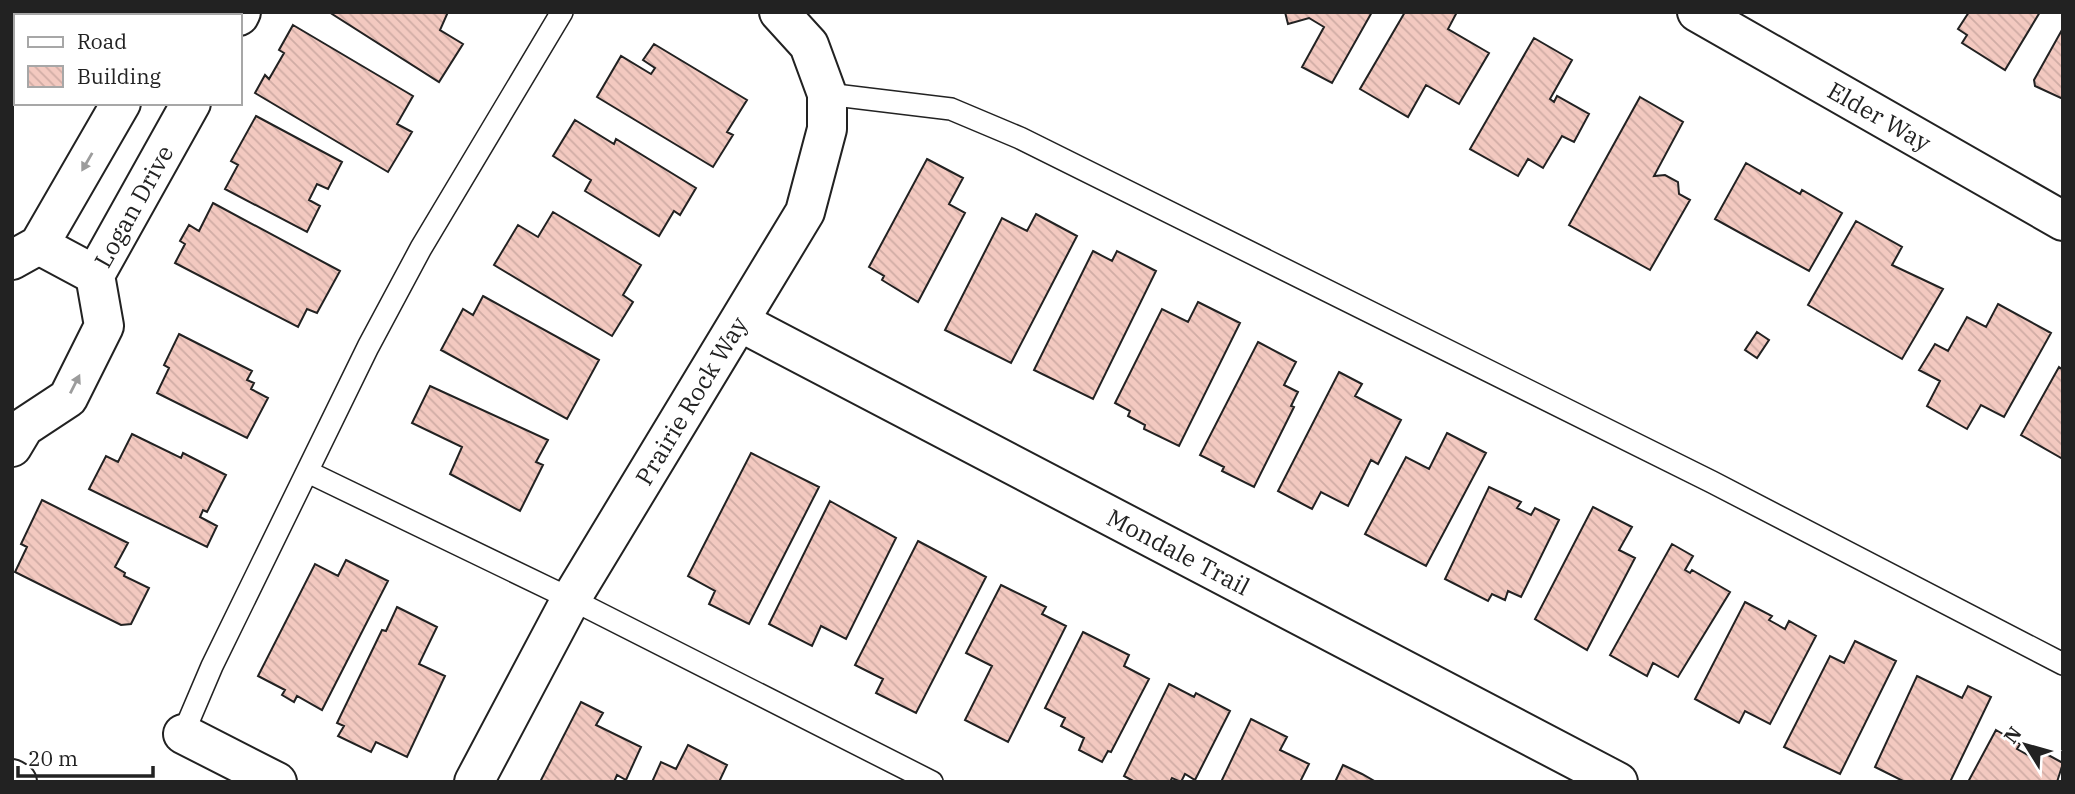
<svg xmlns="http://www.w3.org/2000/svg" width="2075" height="794" viewBox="0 0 2075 794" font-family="'IBM Plex Serif',serif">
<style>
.building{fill:url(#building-back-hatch);stroke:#222;stroke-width:2}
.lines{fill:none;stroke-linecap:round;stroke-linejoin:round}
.service-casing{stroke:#222;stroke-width:24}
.minor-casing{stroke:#222;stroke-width:42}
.secondary-casing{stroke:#222;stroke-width:42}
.service{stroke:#fff;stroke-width:21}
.minor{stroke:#fff;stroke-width:38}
.secondary{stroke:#fff;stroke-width:38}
.oneway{fill:#9c9c9c}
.labels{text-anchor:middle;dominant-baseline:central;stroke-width:5;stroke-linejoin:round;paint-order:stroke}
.street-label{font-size:24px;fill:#222;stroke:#fff}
</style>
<defs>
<pattern id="building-back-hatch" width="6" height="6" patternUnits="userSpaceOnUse" patternTransform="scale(1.75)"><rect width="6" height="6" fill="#f3c9c0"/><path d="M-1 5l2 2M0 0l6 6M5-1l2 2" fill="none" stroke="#d0aca5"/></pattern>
</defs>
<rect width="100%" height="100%" fill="#fff"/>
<path class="building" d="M329 12H448L440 30 463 44 439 82Z
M1285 12H1372L1332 83 1302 67 1324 27 1309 18 1288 24Z
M1405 12H1457L1448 29 1489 53 1459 104 1426 85 1408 117 1360 89Z
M1969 12H2040L2005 70 1962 43 1967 35 1958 29Z
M12 14 16 16V86L12 92Z
M293 25 413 96 397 124 412 132 388 172 255 93 265 75 269 79 284 53 279 50Z
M2063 28V99L2035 86 2034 80Z
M1534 38 1572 60 1550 99 1554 102 1557 96 1589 114 1574 142 1562 136 1543 168 1528 159 1518 176 1470 149Z
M654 44 747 100 727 132 733 135 713 167 597 97 621 56 651 74 655 68 643 60Z
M1640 97 1683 122 1654 176 1665 175 1678 182 1679 194 1690 200 1650 270 1569 225Z
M256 116 342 162 328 189 317 184 309 200 320 206 307 232 225 189 238 165 231 161Z
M575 120 614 144 616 139 696 188 680 215 674 211 659 236 585 191 591 180 553 156Z
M927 159 963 178 949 204 965 213 918 302 882 280 884 276 869 267Z
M1746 163 1800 194 1802 190 1842 213 1809 271 1715 219Z
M213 203 340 271 317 313 307 309 298 327 175 263 185 244 180 241 189 225 199 231Z
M553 212 641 265 623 295 633 302 612 336 494 265 518 225 538 237Z
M1036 214 1077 236 1011 363 945 330 1002 218 1027 231Z
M1856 221 1902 247 1892 265 1943 289 1902 359 1808 305Z
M1093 251 1112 261 1117 251 1156 271 1093 399 1034 370Z
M483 296 599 360 567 419 441 350 463 309 473 315Z
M1198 302 1240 323 1179 446 1144 429 1145 425 1128 416 1130 411 1115 403 1162 309 1188 322Z
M1998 304 2051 333 2004 417 1981 405 1967 429 1927 406 1940 381 1919 370 1935 344 1948 351 1967 317 1986 327Z
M1757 332 1769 340 1757 358 1745 350Z
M179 334 252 371 247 380 254 383 251 389 268 398 247 438 157 393 169 368 164 365Z
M1258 342 1296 362 1284 385 1298 392 1291 406 1294 407 1254 487 1222 471 1224 467 1200 455Z
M2059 367 2063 370V459L2021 435Z
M1339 372 1362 384 1355 396 1401 420 1378 464 1371 460 1348 506 1321 492 1312 509 1278 491Z
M430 386 548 440 536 462 543 465 520 511 450 474 462 447 412 423Z
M1447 433 1486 453 1426 566 1365 534 1406 457 1429 469Z
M132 434 181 458 183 453 226 475 207 512 203 510 200 517 217 526 207 547 89 489 106 456 118 462Z
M751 453 819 487 749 624 709 604 715 591 688 576Z
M1489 487 1521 502 1517 508 1531 515 1535 508 1559 520 1521 597 1508 591 1505 600 1492 594 1488 601 1445 579Z
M42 500 128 543 115 567 125 573 124 576 149 588 131 624 121 625 15 572 27 547 21 544Z
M830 501 896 538 846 639 821 626 812 646 769 624Z
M1593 507 1632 527 1619 550 1635 558 1587 650 1535 619Z
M918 541 986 577 916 713 876 693 883 679 855 665Z
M1672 544 1693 556 1685 570 1690 573 1692 570 1730 592 1678 677 1653 663 1647 676 1610 655Z
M346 560 388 581 322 710 297 696 294 702 282 695 285 690 258 676 315 564 338 576Z
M1001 585 1046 607 1042 614 1066 626 1008 742 965 720 992 666 966 653Z
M1745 602 1772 616 1769 620 1785 629 1789 621 1816 636 1770 724 1745 711 1739 723 1695 699Z
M397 607 437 627 419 664 445 676 407 757 376 742 371 752 338 736 344 726 337 723 382 630 386 631Z
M1083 632 1129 655 1124 666 1149 679 1111 752 1108 751 1102 762 1079 750 1084 738 1061 726 1065 718 1045 708Z
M1855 641 1896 661 1840 774 1784 747 1830 656 1844 663Z
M1917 676 1962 698 1968 686 1991 697 1950 782H1905L1875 767Z
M1169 684 1194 697 1196 693 1230 711 1195 780 1185 774 1181 782 1172 778 1170 782H1135L1124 776Z
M581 702 603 713 596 725 641 747 626 780 617 775 614 782H540Z
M1251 719 1287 737 1280 750 1309 764 1300 782H1221Z
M1996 730 2020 744 2017 749 2035 759 2039 750 2063 763 2057 782H1968Z
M688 745 727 765 719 782H652L661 762 676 769Z
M1343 765 1362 774 1376 782H1335Z"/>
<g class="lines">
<defs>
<path id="service" d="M827 94 951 109 1020 138 1712 482 2063 664
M308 472 571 599 932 782
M183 734 212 666 368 347 421 248 562 12"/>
<g id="minor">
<path id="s1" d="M1697 12 2063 221"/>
<path d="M171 16 173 12"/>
<path d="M239 16 241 12"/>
<path d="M39 245 95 275"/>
<path d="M12 260 39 245 121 103"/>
<path id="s2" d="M740 322 1618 782"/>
<path id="s3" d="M12 447 24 427 68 398 104 326 95 275 191 103"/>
<path d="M183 734 277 782"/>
<path id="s4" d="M474 782 571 599 805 212 827 129V94L809 45 779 12"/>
</g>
<path id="secondary" d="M12 779 17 782"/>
</defs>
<use href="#service" class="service-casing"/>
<use href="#minor" class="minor-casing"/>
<use href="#secondary" class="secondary-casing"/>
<use href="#service" class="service"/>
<use href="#minor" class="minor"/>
<use href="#secondary" class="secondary"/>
</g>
<defs><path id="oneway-solid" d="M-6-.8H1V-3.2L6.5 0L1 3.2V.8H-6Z" transform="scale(1.75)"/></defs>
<g class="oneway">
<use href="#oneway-solid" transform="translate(87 162) rotate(120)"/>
<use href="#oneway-solid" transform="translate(75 384) rotate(-63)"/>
</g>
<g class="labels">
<g class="street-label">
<text stroke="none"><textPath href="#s1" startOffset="210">Elder Way</textPath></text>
<text stroke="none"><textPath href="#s3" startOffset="287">Logan Drive</textPath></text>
<text stroke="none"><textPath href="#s4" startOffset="439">Prairie Rock Way</textPath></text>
<text stroke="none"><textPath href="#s2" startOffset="495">Mondale Trail</textPath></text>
</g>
</g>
<rect width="2075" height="794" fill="none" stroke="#222222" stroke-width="28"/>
<rect x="14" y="14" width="228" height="91" fill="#ffffff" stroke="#a7a7a7" stroke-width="2"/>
<rect x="28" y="37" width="35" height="10" fill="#ffffff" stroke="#a7a7a7" stroke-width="2"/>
<text x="77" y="49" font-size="21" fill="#222222">Road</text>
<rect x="28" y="66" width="35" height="21" fill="url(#building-back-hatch)" stroke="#a7a7a7" stroke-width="2"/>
<text x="77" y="84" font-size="21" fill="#222222">Building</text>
<g transform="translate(2026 745) rotate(307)" stroke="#ffffff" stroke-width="5" paint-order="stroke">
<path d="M0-5L12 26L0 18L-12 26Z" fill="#222222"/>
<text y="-10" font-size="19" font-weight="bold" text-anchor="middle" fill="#222222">N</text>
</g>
<path d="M18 766v10h135v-10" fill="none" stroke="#222222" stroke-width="3.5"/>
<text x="28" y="766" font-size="21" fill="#222222" stroke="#ffffff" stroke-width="5" paint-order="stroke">20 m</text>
</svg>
